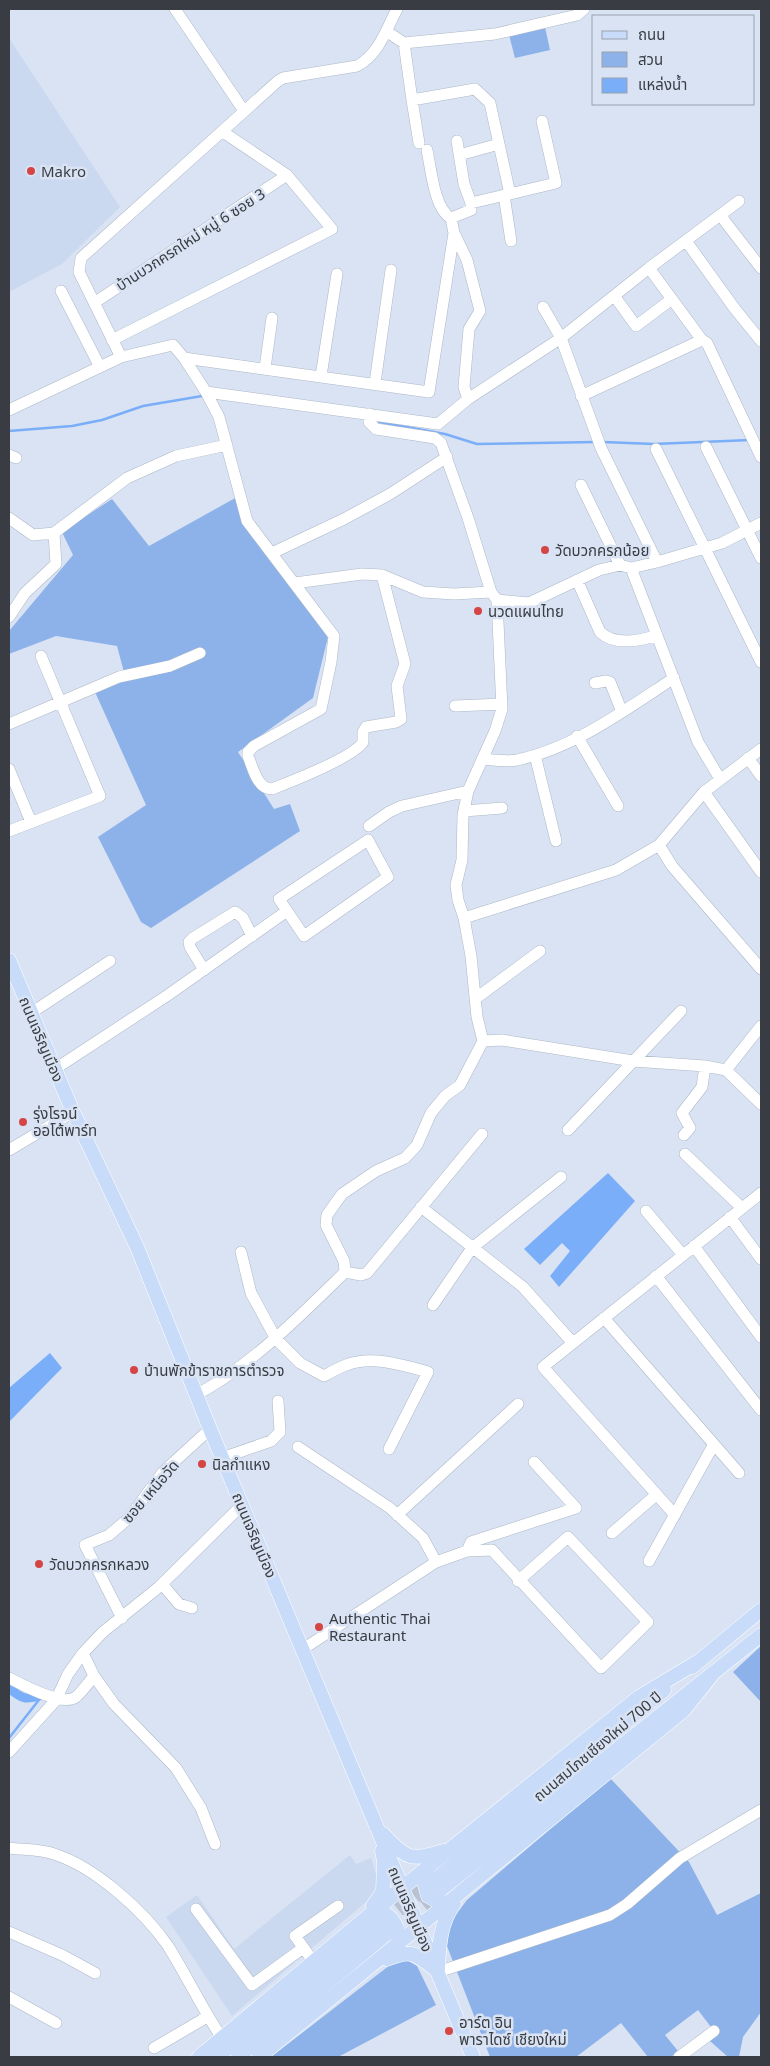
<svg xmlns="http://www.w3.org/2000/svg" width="770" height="2066" viewBox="0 0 770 2066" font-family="'Noto Sans','Noto Sans Thai',sans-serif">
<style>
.built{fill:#cad9ef}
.green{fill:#8cb2e9}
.water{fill:#7baef9}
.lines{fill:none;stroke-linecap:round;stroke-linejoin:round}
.stream{stroke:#7baef9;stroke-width:2.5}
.canal{stroke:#7baef9;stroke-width:9}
.major-tunnel{stroke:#b9c2d0;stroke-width:14;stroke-dasharray:14 7;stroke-linecap:butt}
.minor-casing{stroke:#adb8c7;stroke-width:12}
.major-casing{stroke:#fff;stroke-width:15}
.minor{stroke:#fff;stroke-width:11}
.major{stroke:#c8dcfa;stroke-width:14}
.poi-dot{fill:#d44544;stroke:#d9e3f3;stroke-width:2}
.labels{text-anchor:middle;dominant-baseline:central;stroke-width:5;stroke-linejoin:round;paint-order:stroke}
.poi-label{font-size:15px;fill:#393d43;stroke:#d9e3f3;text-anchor:start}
.street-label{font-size:15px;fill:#393d43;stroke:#d9e3f3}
</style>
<rect width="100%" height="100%" fill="#d9e3f3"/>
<path class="built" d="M9 38 120 207 62 264 9 292Z
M350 1855 356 1864 371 1858 378 1881 374 1895 232 2016 166 1917 197 1895 234 1949Z"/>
<path class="green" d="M545 27 550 50 515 58 509 35Z
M237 497 328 637 313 698 238 752 274 809 290 804 300 831 151 928 141 922 98 837 146 805 95 692 125 676 117 646 56 636 9 654V631L73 555 62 532 112 499 149 546Z
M761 1646V1702L733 1672Z
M610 1778 689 1862 717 1915 761 1893V2012L743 2037 739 2057H728L710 2041 717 2035 698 2010 665 2035 678 2051 671 2057H648L621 2023 576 2057H490L447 1946 451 1921 467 1900Z
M405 1959 417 1966 436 2005 338 2057H271L390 1965Z"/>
<path class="water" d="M608 1173 635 1201 559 1287 550 1276 570 1251 562 1243 540 1265 524 1249Z
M50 1353 62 1368 9 1422V1388Z"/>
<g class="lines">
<path class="stream" d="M379 422 445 434 477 444 595 442
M9 431 72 426 102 420 143 406 202 396
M603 442 654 444 750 440
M9 1738 42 1696"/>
<path class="canal" d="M9 1688C23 1700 25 1700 43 1695"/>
<path class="major-tunnel" d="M382 1923 434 1881
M390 1931 439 1892"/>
<defs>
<path id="minor" d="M175 9 244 111
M386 31 404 43 412 100 475 89 490 103 510 194
M404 43 495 34 577 15 584 9
M412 100 419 143
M457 141 464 184 471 203
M427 150C431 168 434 209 451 218
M459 155 499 144
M504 195 511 241
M720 215 761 268
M451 218 471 210V203L556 183 542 121
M454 233 467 260 480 311 469 329 464 387 468 399
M686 241 735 309 761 341
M649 268 702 340 707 343 761 457
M61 291 100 367
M615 297 636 326 672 299
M94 303 287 175
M543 307 561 338 601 448 657 562
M112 340 332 229 287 175 223 132
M121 357 79 272 81 258 278 81 283 78 357 66C379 54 386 30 397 9
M184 358 429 392 454 233 451 218
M265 368 272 318
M321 376 337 274
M375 383 391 270
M206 392 438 424 468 399 561 338 649 268 739 201
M581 396 702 340
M9 410 121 357 173 345 184 358 206 392 219 417 247 521 334 636 331 662 321 709 254 746 248 752V756C253 768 257 789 272 789 290 782 354 757 363 742V732L366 727 396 722 401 719 397 686 405 664 382 575
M370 414 369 422 376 429 435 438 441 443 468 518 491 592 497 600 529 603 599 570 620 565 631 568 657 562 722 543 761 523
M706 447 761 558
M656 449 761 662
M9 455 16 458
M581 485 620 565
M9 518 33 535 54 533
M272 553 344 519 390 494 447 457
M631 568 698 742 720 779
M577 580 600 632C614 646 641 641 657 635
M295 583 362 574 382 575 423 592 454 594 491 592
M9 617 25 593 56 564 54 533 127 478 176 456 227 445
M595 683 606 681 610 682 622 712
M455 706 502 704
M9 724 119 677 170 666 200 653
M577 736 618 806
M535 755 556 841
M748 758 761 776
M482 759C493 760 506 762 517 760 574 748 625 710 674 678
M9 769 31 822
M704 792 761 872
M464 811 502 808
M369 826 389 812 402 806 468 791
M9 831 100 796 41 656
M368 840 388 877 304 936 279 899Z
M659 845 672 866 761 969
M464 918 616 870 659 845 704 792 761 749
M204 970 190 947 189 942 193 938 235 912 243 918 252 936
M475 999 540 951
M31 1013 110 961
M483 1041 502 1040 633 1061 705 1066 726 1070 761 1104
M55 1069 168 995 287 911
M726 1070 761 1026
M568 1130 681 1011
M684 1135 690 1128 682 1113 702 1087 705 1066
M9 1150 73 1112
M685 1154 742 1208
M421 1207 523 1287 573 1343
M646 1211 683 1255
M730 1217 761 1259
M694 1246 761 1337
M241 1252 251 1293 276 1339 300 1363 324 1376C331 1372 338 1368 346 1365 372 1355 403 1365 428 1372L389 1449
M345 1272 344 1261 326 1225 327 1215 342 1194 376 1171 405 1158 417 1145 431 1113 445 1096 460 1085 483 1041 477 1017 471 956 464 918 458 900 456 885 462 860 463 815 468 791 495 731 502 709 497 600
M345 1272 361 1275 367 1273 482 1134
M656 1276 761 1410
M433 1305 472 1248 561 1177
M604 1318 739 1473
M196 1395C253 1364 299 1317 345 1272
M298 1447 390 1508 423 1538 436 1562
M222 1458 271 1441 280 1432 278 1401
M397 1515 518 1404
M675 1515 543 1367 761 1193
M612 1533 656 1495
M467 1551 471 1542 576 1508 534 1462
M649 1561 714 1444
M162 1584 179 1604 192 1608
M122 1618 85 1545 109 1535 129 1518 163 1472 210 1429
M303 1649 436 1562 467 1551 492 1550 601 1668 648 1622 568 1537 518 1581
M83 1653 94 1676 114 1704 176 1768 201 1808 215 1844
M9 1678C23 1685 62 1707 76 1697 82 1692 88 1683 94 1676
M9 1752 56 1700 68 1674 83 1653 103 1632 159 1587 242 1505
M9 1848C23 1850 40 1849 54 1854 95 1867 144 1911 168 1946 187 1976 202 2009 222 2038
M196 1909 252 1985 303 1948
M9 1932 62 1955 95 1973
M313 1961 295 1936 338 1906
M438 1972 610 1915 627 1904 680 1858 761 1810
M9 1997 56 2023
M154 2048 207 2017
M679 2057 714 2031"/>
<path id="major" d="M9 960 73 1112 137 1247 210 1429 473 2057
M692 1667 761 1610
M383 1834C408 1860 410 1861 444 1851
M428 1868 424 1882 428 1896 439 1902 450 1903
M434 1881 664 1690
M439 1891 761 1635
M373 1906 383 1891 384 1861 382 1851
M376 1910C391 1914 395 1922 400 1936L398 1941
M387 1959C412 1949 415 1953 436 1970
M438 1969C439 1944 440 1924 454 1904
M199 2057 402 1888 639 1697 699 1661
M217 2057 382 1923
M238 2057 390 1931
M259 2057 684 1710 712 1675"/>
</defs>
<use href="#minor" class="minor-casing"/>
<use href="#major" class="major-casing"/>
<use href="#minor" class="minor"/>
<use href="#major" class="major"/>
</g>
<g class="poi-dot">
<circle cx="31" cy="171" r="5"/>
<circle cx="545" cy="550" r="5"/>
<circle cx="478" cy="611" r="5"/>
<circle cx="23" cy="1122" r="5"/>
<circle cx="134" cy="1370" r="5"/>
<circle cx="202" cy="1464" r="5"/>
<circle cx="39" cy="1564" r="5"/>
<circle cx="319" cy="1627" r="5"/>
<circle cx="449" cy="2031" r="5"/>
</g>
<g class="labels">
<g class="poi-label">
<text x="41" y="171">Makro</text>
<text x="555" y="550">วัดบวกครกน้อย</text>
<text x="488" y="611">นวดแผนไทย</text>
<text x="33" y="1113">รุ่งโรจน์<tspan x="33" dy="17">ออโต้พาร์ท</tspan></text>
<text x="144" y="1370">บ้านพักข้าราชการตำรวจ</text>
<text x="212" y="1464">นิลกําแหง</text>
<text x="49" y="1564">วัดบวกครกหลวง</text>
<text x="329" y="1618">Authentic Thai<tspan x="329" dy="17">Restaurant</tspan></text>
<text x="459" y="2022">อาร์ต อิน<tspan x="459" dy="17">พาราไดซ์ เชียงใหม่</tspan></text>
</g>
<g class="street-label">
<text transform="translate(190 239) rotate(-33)">บ้านบวกครกใหม่ หมู่ 6 ซอย 3</text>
<text transform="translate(42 1039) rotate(67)">ถนนเจริญเมือง</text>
<text transform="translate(150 1491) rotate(-49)">ซอย เหนือวัด</text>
<text transform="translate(255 1535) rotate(67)">ถนนเจริญเมือง</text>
<text transform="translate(597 1746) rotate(-40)">ถนนสมโภชเชียงใหม่ 700 ปี</text>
<text transform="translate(411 1909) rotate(67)">ถนนเจริญเมือง</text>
</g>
</g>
<rect width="770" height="2066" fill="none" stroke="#393d43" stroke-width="20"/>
<rect x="592" y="15" width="162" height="90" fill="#d9e3f3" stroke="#99a1ad"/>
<rect x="602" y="31" width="25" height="8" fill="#c8dcfa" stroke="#99a1ad"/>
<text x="638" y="40" font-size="15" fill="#393d43">ถนน</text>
<rect x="602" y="52" width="25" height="15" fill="#8cb2e9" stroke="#99a1ad"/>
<text x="638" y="65" font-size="15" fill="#393d43">สวน</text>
<rect x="602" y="78" width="25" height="15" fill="#7baef9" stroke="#99a1ad"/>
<text x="638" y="90" font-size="15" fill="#393d43">แหล่งน้ำ</text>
</svg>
